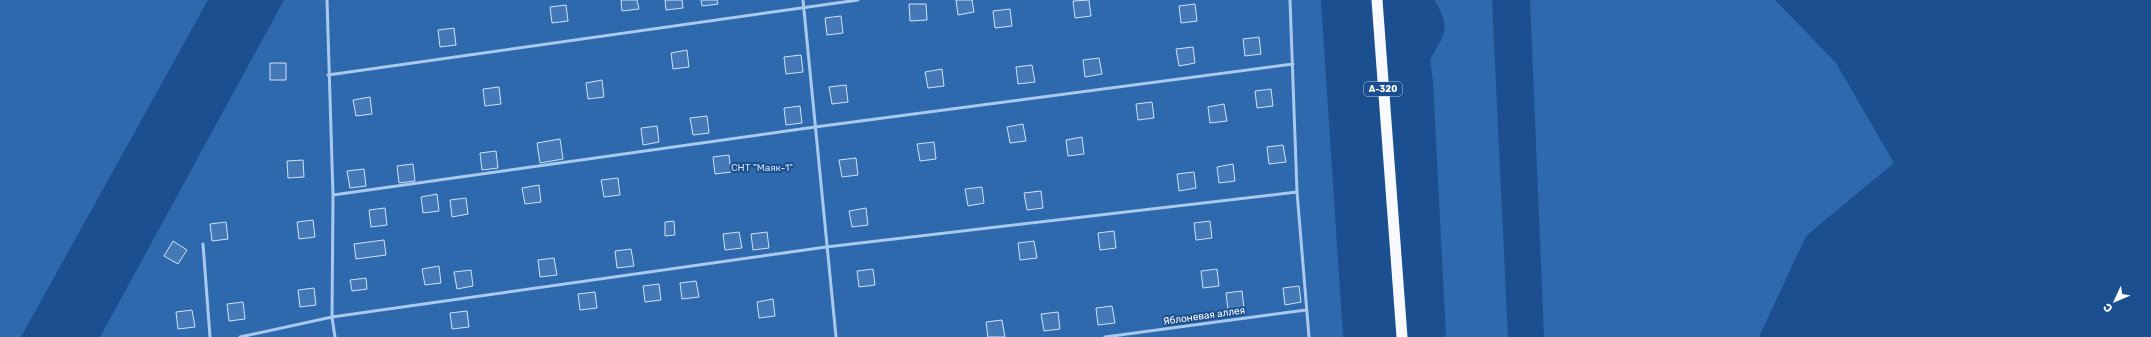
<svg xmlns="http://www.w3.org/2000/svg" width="2151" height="337" viewBox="0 0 2151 337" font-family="Rubik,sans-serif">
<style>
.green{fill:#2e69ad}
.building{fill:#4478b7;stroke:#cfe3fa}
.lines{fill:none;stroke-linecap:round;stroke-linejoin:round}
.service{stroke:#a9c9ee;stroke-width:3}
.trunk{stroke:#f8faff;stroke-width:11}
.labels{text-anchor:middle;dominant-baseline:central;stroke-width:4;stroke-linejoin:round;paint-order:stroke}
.shield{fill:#1b4f8f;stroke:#bbcadd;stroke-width:1}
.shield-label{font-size:9px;font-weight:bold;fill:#fff}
.park-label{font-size:10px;fill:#cfe3fa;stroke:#1b4f8f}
.street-label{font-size:10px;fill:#fff;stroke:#1b4f8f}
</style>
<rect width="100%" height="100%" fill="#1b4f8f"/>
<path class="green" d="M0 0H208L21 337H0Z
M284 0H1321L1343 337H100Z
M1434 0H1492L1508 337H1446L1433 81 1430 59C1446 34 1451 26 1434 0Z
M1530 0H1775L1836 63 1894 163 1806 236 1759 337H1544Z"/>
<path class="building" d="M621 0H637L639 9 622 11Z
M665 0H682L683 8 666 10Z
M701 0H717L718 4 702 6Z
M956 0H972L974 12 958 15Z
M1089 0 1091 16 1075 18 1073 1Z
M909 4H926L927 20 910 21Z
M1195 4 1197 21 1181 23 1179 6Z
M566 5 568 21 552 23 550 7Z
M1010 9 1012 26 995 28 993 11Z
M841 16 843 33 827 35 825 18Z
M454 28 456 45 440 47 438 30Z
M1259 37 1261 54 1245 56 1243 39Z
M1193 47 1195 63 1179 66 1176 49Z
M687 50 689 67 673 69 671 53Z
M801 55 803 72 786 74 784 57Z
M1099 58 1102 74 1085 77 1083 60Z
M270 63H286V80H270Z
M1032 65 1035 82 1018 84 1016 67Z
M942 69 944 86 928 88 925 72Z
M602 80 604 97 588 99 586 83Z
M846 85 848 102 832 104 829 87Z
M499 87 501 104 485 106 483 89Z
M1271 89 1273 106 1257 108 1255 91Z
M370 97 372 114 356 116 353 100Z
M1152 102 1154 118 1138 120 1136 104Z
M1224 104 1227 121 1210 123 1208 107Z
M800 106 802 123 786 125 784 108Z
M707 116 709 133 693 135 690 118Z
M1023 124 1026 141 1010 143 1007 127Z
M657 126 659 142 643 145 641 128Z
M1082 137 1084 154 1068 156 1066 140Z
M560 139 563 159 540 163 537 143Z
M934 142 936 159 920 161 917 144Z
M1283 145 1286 162 1269 164 1267 147Z
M496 151 498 168 482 170 480 153Z
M729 155 731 172 715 174 713 157Z
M856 158 858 175 842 177 839 160Z
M303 160 304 177 288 178 287 161Z
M413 164 415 181 399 183 397 166Z
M1233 164 1235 181 1219 183 1217 167Z
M364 169 366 186 350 188 347 171Z
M1194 172 1196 188 1179 191 1177 174Z
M618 178 620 195 604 197 601 180Z
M539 185 541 202 525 204 522 188Z
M982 187 984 203 968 206 965 189Z
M1041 191 1043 208 1027 210 1024 193Z
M437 194 439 211 423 213 421 197Z
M466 198 468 214 452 217 450 200Z
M385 208 387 225 371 227 369 210Z
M866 208 868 225 852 227 849 211Z
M313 220 315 237 299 239 297 222Z
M674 221 675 235 665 236V222Z
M1210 221 1212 238 1196 240 1194 223Z
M226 222 228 239 212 241 210 224Z
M1114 231 1116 248 1100 250 1098 233Z
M739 232 742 248 725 250 723 234Z
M767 232 769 248 753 250 751 234Z
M384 240 386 255 356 259 354 244Z
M173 241 187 250 178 264 164 256Z
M1034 241 1037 258 1020 260 1018 243Z
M631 249 634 266 617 268 615 251Z
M554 258 557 275 540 277 538 260Z
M439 266 441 283 425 285 422 269Z
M873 269 875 285 859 287 857 271Z
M1217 269 1219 286 1203 288 1201 271Z
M471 270 473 286 457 289 454 272Z
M366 278 367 289 352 291 350 280Z
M696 281 699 297 682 299 680 283Z
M659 284 661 300 645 302 643 286Z
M1299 286 1301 302 1285 305 1283 288Z
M314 288 316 305 300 307 298 290Z
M1242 291 1244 308 1228 310 1226 293Z
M595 292 597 308 580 310 578 294Z
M773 299 775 316 759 318 757 302Z
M243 302 245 319 229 321 227 304Z
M1112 306 1115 323 1098 325 1096 308Z
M192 310 195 327 178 329 176 312Z
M467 311 469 327 452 329 450 313Z
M1058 312 1060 329 1044 331 1041 314Z
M1002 320 1005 337H988L986 322Z"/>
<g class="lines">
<path class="service" d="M327 0 333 195 332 317 335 337
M803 0 836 337
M1290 0 1297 192 1309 337
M328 75 858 0
M333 195 815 127 1293 64
M203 244 210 337
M240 337 332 317 826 247 1297 192
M1105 337 1306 310"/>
<path class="trunk" d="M1377 0 1402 337"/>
</g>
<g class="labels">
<rect class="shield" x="1364" y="82" width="38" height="14" rx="3"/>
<g class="shield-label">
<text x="1383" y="89">А-320</text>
</g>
<g class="park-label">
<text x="762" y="168">СНТ "Маяк-1"</text>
</g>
<g class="street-label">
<text transform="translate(1204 316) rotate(-8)">Яблоневая аллея</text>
</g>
</g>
<g transform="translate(2115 301) rotate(226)" stroke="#1b4f8f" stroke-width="3" paint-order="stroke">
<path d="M0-3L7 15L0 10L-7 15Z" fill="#ffffff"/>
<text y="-6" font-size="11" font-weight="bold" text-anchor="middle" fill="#ffffff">С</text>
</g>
</svg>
